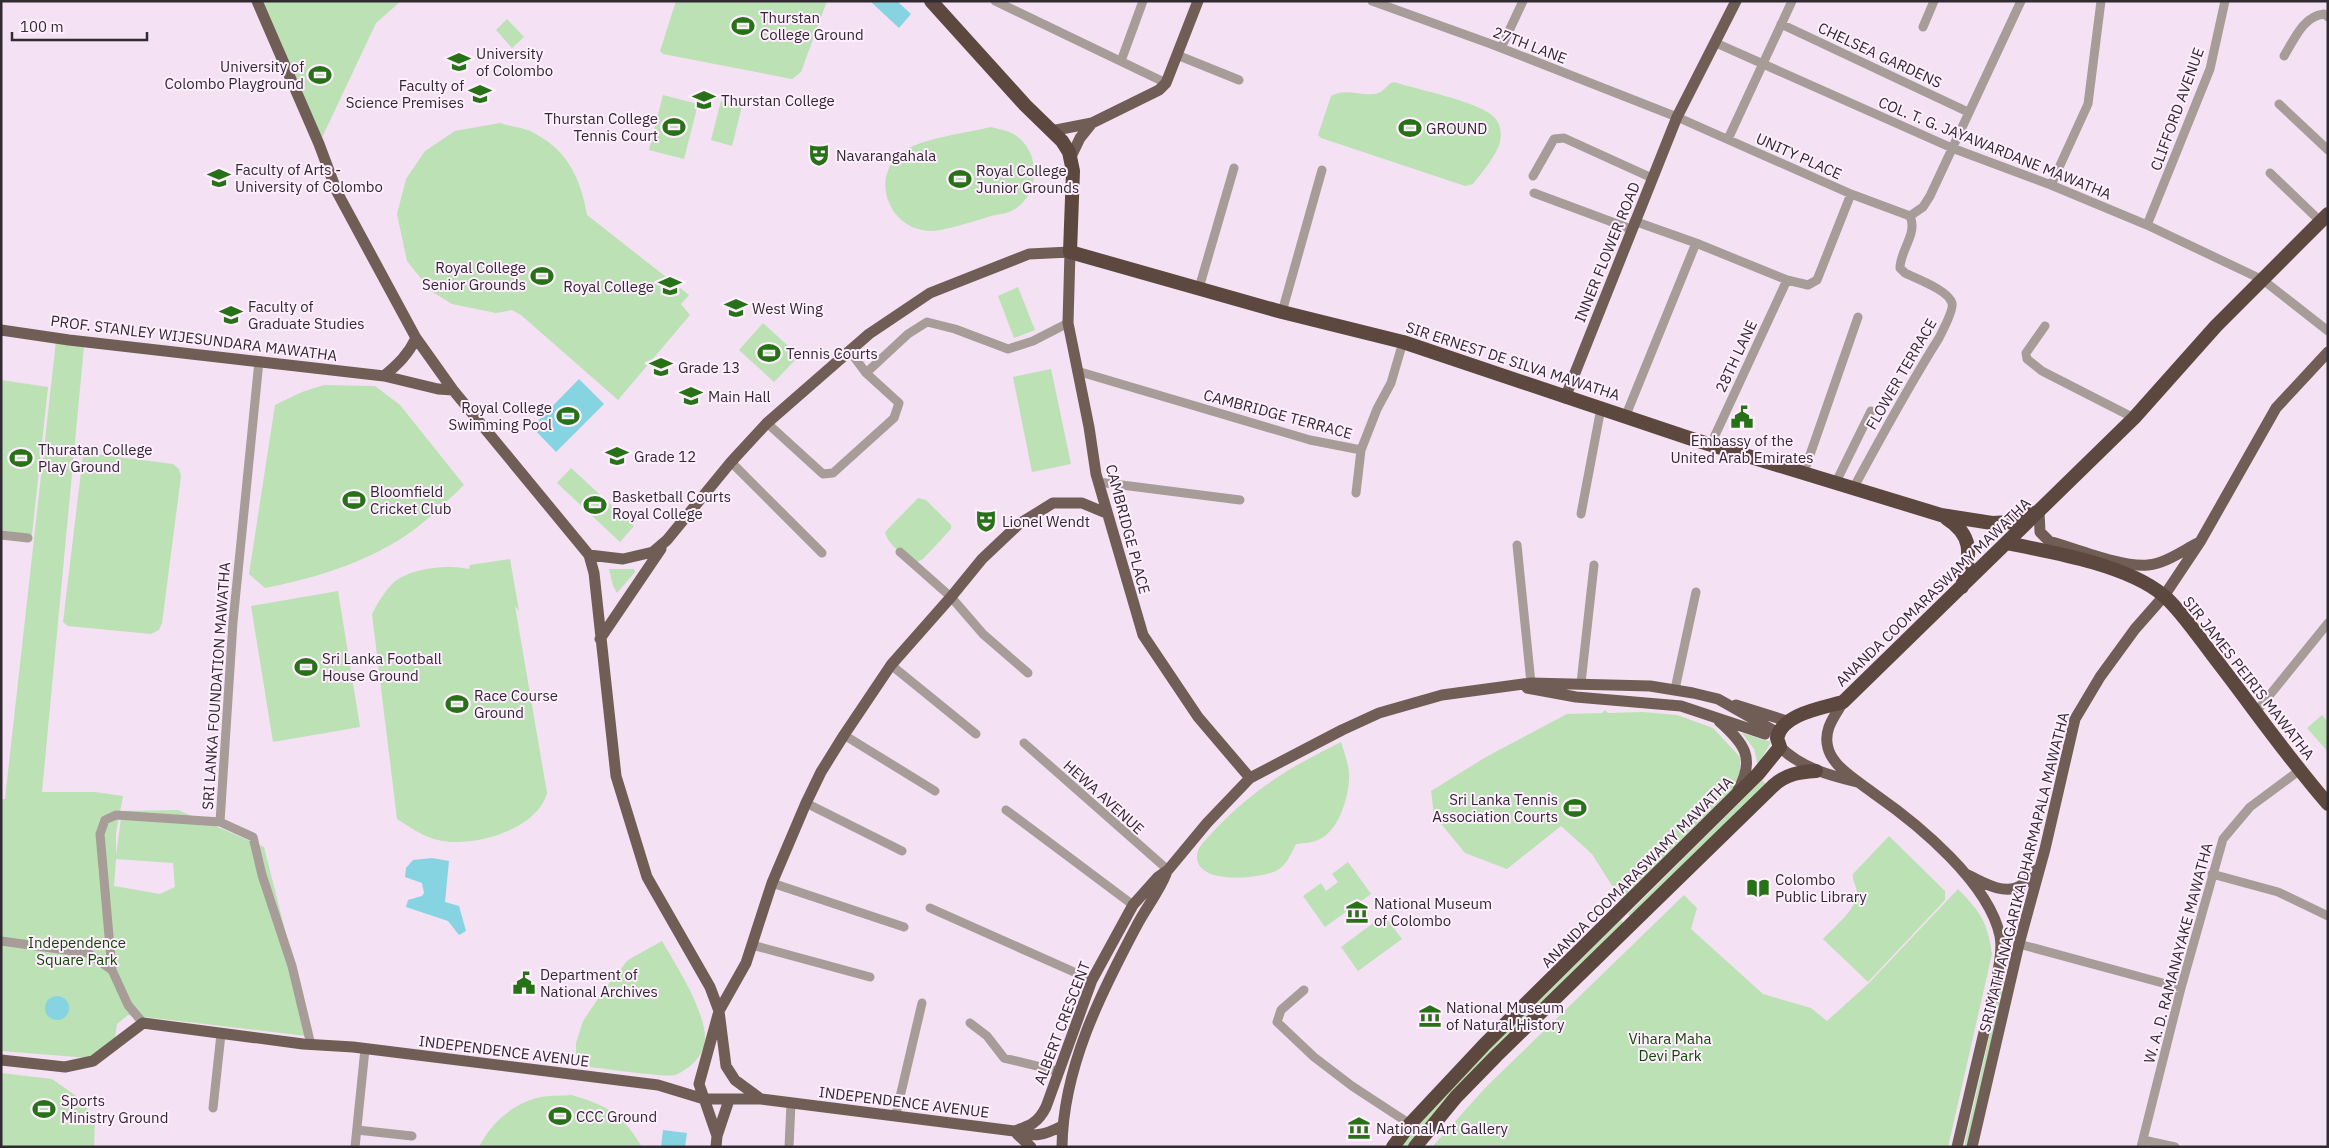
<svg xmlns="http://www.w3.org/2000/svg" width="2329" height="1148" viewBox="0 0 2329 1148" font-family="'IBM Plex Sans',sans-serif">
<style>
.green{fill:#bbe1b4;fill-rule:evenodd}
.water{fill:#86d3e2}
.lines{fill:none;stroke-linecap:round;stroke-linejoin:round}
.minor{stroke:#a79c97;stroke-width:9}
.major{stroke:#705e56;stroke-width:11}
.highway{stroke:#5d483f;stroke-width:14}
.labels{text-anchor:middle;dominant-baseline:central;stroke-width:4;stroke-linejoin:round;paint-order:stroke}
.poi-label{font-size:15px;fill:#312a31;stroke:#ffeffe;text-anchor:start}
.street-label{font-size:15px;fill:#312a31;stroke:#ffeffe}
.park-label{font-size:15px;fill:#124807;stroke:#ffeffe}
</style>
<rect width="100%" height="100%" fill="#f4e1f3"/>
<path class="green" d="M257 1H401L376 23 319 144Z
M676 1H827L801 72 792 79 663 54 660 51Z
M507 19 524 37 512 48 496 30Z
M1394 82C1419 90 1476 101 1493 116 1500 122 1502 133 1500 142 1498 153 1481 174 1473 184L1465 186 1321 138 1318 135 1331 96C1346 88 1359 96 1375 94 1384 93 1386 84 1394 82Z
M663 95 698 104 684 159 649 150Z
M721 101 742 106 732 146 711 140Z
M500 123C509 126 521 127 530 131 567 149 580 176 587 215L689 295 681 304 690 315 618 400 521 315 512 310 496 313 452 304 431 291 407 261 397 214 406 179 425 151 455 131Z
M991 127C1002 130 1011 131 1019 138 1041 156 1039 196 1013 210 1007 214 998 214 991 216 974 221 957 227 940 230 892 239 865 177 904 151 923 138 967 133 991 127Z
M1018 287 1035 330 1014 338 998 296Z
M763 323 799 356 774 382 739 350Z
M56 341 84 346 42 792H95L123 796 116 833V855L122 811 178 810 264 847 288 942 306 1036 128 1015 117 1024 115 1038 89 1058 1 1051V799H5ZM116 859 173 863 175 887 160 894 114 886Z
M1051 369 1071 464 1032 472 1013 377Z
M1 380 48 387 32 535 1 530Z
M324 385 375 386 400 405 464 485C442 506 419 529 392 544 352 567 310 579 265 588L249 574 275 405 302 392Z
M87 453 173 464 179 469 181 476 162 623 159 630 151 634 68 626 63 622 83 455Z
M571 468 634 526 620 542 557 483Z
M918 498 926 500 951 525V529L923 559 917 562C906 558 887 544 885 532Z
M510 559 519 611 515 606 547 793C537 831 468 850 434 839 421 835 408 826 397 819L372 614C378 602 385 591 394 582 411 568 449 564 469 569L470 565Z
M609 569H634L635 572 617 593 613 586Z
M338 591 360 727 273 742 251 606Z
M1605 710 1608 713 1643 712 1677 715 1713 728 1740 757V780L1724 801 1621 900 1592 854 1561 826 1507 869 1465 853 1434 815 1431 791 1486 757 1567 714 1602 713Z
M2322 715 2328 722V752L2307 728Z
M1742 733 1771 742 1758 765 1754 749Z
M1341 742C1344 752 1348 762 1349 773 1350 794 1340 829 1320 839 1313 843 1304 843 1296 844 1291 854 1287 865 1276 871 1258 879 1196 885 1197 856 1197 847 1206 840 1211 834 1250 791 1290 767 1341 742Z
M1762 780 1766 784 1631 918 1628 914Z
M1889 836 1945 891V900L1868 982 1823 939C1832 929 1856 909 1857 896 1858 887 1852 882 1853 874Z
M1348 862 1371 894 1325 927 1303 896 1321 883 1326 891 1338 882 1332 874Z
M1958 889C1981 913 1987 921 1992 954L1948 1147H1432L1487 1086 1684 895 1697 908 1691 929 1763 994 1811 1008 1827 1021 1869 983Z
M1384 915 1402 939 1358 971 1341 947Z
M1621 920 1625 925 1408 1147H1401L1448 1090Z
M662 941C676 965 705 1010 705 1038 705 1055 690 1069 675 1075 667 1078 591 1067 576 1065V1043L583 1021 606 987 628 960Z
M2002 981 2006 982 1967 1147H1964Z
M1 1073 52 1079 79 1098 95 1119 94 1147H1Z
M572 1095C610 1107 621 1113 642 1147H479C491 1123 513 1103 541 1097 551 1095 562 1096 572 1095Z"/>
<path class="water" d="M897 1 911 14 899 28 871 2Z
M579 379 604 404 556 452 532 427Z
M432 858 449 861 445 902 459 906 466 931 459 935 448 921 406 907 408 900 422 896 424 893 422 883 405 877 406 868 413 860Z
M45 1008a12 12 0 1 1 24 0a12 12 0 1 1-24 0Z
M663 1130 687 1133 685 1147H661Z"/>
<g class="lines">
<path class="minor" d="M995 1 1166 83
M1372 1 1491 44 1677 117 1851 194 1910 216
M1781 24 1968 112
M1923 27 1934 1
M1716 43 1952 148 2051 185 2147 225 2263 280 2328 331
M1501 48 1523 1
M1177 55 1239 80
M2284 56C2294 40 2303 16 2324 14L2328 17
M1121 61 1143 1
M2279 104 2328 150
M1728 139 1792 1
M2270 173 2320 221
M1533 176 1554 139 1564 138 1652 178
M2051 185 2088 104 2101 1
M1534 193 1631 229
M1910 216 1923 207 1930 196 2021 1
M1634 221 1696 243 1787 280 1808 285 1817 280 1851 194
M2147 225 2210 69 2225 1
M1199 288 1234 168
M1282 312 1322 170
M2045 326 2026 353 2027 359 2042 371 2134 418
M259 361 233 622 220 822 253 837 262 875 292 966 311 1045
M1077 371 1310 440 1361 450 1377 409 1391 383 1403 342
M866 373 908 334 927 322 955 329 1008 349 1033 341 1068 323
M1626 415 1696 243
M767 423 823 474 833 473 894 418 899 403 866 373 849 350
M1711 444 1787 280
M731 462 822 553
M1804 472 1858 317
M1098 482 1240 500
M1836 482 1871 411
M1854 487C1881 437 1908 387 1939 338 1942 332 1954 310 1952 303 1948 290 1917 279 1905 273L1900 268C1900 250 1918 234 1910 216
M1356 493 1361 450
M1581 514 1601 408
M1 535 28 538
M1517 545 1531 683
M900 552 951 597 983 634 1028 673
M891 665 976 734
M1581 683 1594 565
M1675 689 1696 592
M2256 712 2328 623
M844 735 935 791
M1024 743 1168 870
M806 803 902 851
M1006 810 1133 905
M2212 874 2278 892 2328 916
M772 883 904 927
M930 908 1092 980
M1 941 88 953 112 970 128 1005 143 1023
M2019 944 2181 988
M752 945 870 977
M112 970 100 834 105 820 116 815 220 822
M1304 990 1281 1010 1277 1022 1314 1057 1352 1086 1410 1124
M970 1023 987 1036 1004 1058 1058 1071
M213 1108 221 1034
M896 1114 922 1003
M357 1130 412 1136
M2143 1140 2175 1147
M355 1147 365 1049
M789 1147 791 1103
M2141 1147 2181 988 2223 839 2250 807 2300 770"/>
<path class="major" d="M257 1 319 144 337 192 416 338 453 390 589 555 594 573 616 776 647 877 710 987 719 1011 726 1066 735 1080 761 1099
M1051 131 1092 123 1159 90 1166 83 1198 1
M1070 159 1080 138 1092 123
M1 330 69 340 384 376 438 389 453 390
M384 376C398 364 408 355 416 338
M1565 398 1677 117 1736 1
M2039 511 2040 532 2049 541C2074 548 2123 568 2148 565 2166 563 2182 551 2198 543
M589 555 623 559 653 552 667 540 731 462 767 423 869 334 930 293 1029 254 1070 252 1068 323 1089 427 1096 474 1143 635 1198 717 1250 778
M600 639 661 549
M1527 688 1576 697 1681 706 1765 734
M1843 702C1834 717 1823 730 1828 748 1833 768 1861 783 1876 795 1919 825 1989 883 2000 936 2003 949 1999 964 1997 977L1957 1147
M1736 705 1790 722
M1719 721C1744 743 1756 758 1738 790
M1780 747C1802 768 1828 775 1857 782
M1968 875C1983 883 2007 897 2023 884 2028 881 2032 874 2036 870
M1 1060 65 1067 93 1061 143 1023 303 1044 353 1047 658 1085 704 1099H761L1014 1131C1035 1137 1043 1136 1062 1126
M1014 1131C1030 1126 1038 1123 1046 1107L1092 980 1133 905 1158 877 1168 870 1207 823 1250 778 1342 730 1379 713 1442 695 1531 683 1650 686 1693 693 1718 699 1778 733
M1017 1134 1031 1147
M717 1136 699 1084 719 1011 746 963 772 883 806 803 821 772 844 735 891 665 951 597 982 559 1019 524 1053 503H1082L1106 513
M716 1147 717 1136 729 1100
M1062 1147C1063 1068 1100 995 1136 927 1145 909 1159 892 1166 874
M1972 1147 2019 944 2045 849 2075 719 2100 677 2135 629 2164 596 2200 542 2276 408 2328 352"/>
<path class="highway" d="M931 1 1025 105 1062 141 1069 152 1073 171 1070 252 1282 312 1403 342 1692 439 1941 515 1992 523 2011 522 2033 513
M1946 518C1976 537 1969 556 1962 587
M2006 543C2052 552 2127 565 2163 595 2179 608 2201 640 2214 657 2252 706 2287 757 2328 804
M1393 1147 1410 1124 1485 1044 1758 774 1780 747 1777 738C1782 714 1822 708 1843 702L2134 418 2216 326 2328 214
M1415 1147 1456 1097 1496 1056 1773 786C1786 774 1799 772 1816 771"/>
</g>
<defs>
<symbol id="stadium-bare" viewBox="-9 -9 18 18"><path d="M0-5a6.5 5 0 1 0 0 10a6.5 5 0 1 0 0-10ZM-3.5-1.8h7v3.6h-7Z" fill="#277217" stroke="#ffeffe" stroke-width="2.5" paint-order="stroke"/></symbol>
<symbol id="university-bare" viewBox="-9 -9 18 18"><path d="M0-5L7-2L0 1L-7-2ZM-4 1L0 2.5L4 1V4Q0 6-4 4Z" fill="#277217" stroke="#ffeffe" stroke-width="2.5" paint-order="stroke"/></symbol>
<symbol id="school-bare" viewBox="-9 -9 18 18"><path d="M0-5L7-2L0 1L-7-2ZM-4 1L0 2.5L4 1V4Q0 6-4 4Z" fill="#277217" stroke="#ffeffe" stroke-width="2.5" paint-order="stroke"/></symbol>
<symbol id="theatre-bare" viewBox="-9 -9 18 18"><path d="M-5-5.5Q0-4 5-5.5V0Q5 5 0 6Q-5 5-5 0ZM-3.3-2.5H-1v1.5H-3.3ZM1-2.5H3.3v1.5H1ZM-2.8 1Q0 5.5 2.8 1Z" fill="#277217" stroke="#ffeffe" stroke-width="2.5" paint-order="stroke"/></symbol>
<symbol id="civic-bare" viewBox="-9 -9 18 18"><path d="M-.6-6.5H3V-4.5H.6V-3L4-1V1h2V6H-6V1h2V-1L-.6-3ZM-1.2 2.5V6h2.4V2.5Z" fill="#277217" stroke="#ffeffe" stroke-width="2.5" paint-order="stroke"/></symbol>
<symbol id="library-bare" viewBox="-9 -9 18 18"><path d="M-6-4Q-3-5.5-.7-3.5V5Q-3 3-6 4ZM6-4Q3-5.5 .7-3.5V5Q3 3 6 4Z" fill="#277217" stroke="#ffeffe" stroke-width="2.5" paint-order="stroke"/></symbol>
<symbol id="museum-bare" viewBox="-9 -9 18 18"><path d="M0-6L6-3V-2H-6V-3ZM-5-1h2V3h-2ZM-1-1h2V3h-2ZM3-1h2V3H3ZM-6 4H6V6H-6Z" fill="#277217" stroke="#ffeffe" stroke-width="2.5" paint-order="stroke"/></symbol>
</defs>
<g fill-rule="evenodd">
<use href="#stadium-bare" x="727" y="10" width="32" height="32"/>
<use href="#university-bare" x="443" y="46" width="32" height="32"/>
<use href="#stadium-bare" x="304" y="59" width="32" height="32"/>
<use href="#university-bare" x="464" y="78" width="32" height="32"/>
<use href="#school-bare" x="688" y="84" width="32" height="32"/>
<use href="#stadium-bare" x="658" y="111" width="32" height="32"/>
<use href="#stadium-bare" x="1394" y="112" width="32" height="32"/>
<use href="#theatre-bare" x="803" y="139" width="32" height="32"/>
<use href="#university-bare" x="203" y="162" width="32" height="32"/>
<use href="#stadium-bare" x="944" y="163" width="32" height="32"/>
<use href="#stadium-bare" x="526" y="260" width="32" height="32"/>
<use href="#school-bare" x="654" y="270" width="32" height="32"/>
<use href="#university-bare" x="720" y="292" width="32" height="32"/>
<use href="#university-bare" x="215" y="299" width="32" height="32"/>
<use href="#stadium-bare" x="753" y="337" width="32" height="32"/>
<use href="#university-bare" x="645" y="351" width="32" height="32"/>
<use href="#university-bare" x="675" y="380" width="32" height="32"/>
<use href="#stadium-bare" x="552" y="400" width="32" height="32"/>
<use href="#civic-bare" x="1726" y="401" width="32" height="32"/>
<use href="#university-bare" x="601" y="440" width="32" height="32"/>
<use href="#stadium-bare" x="5" y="442" width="32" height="32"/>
<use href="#stadium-bare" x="338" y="484" width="32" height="32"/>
<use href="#stadium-bare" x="579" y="489" width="32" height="32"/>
<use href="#theatre-bare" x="970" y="505" width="32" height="32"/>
<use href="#stadium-bare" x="290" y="651" width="32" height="32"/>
<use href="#stadium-bare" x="441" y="688" width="32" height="32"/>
<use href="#stadium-bare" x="1559" y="792" width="32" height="32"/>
<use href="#library-bare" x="1742" y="872" width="32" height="32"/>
<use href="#museum-bare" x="1341" y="896" width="32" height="32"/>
<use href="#civic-bare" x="508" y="967" width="32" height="32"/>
<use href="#museum-bare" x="1414" y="1000" width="32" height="32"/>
<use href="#stadium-bare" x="28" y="1093" width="32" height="32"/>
<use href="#stadium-bare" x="544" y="1100" width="32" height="32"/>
<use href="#museum-bare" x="1343" y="1112" width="32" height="32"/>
</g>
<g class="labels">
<g class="poi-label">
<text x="760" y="17">Thurstan<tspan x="760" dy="17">College Ground</tspan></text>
<text x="476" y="53">University<tspan x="476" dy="17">of Colombo</tspan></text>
<text x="304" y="66" text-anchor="end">University of<tspan x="304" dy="17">Colombo Playground</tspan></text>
<text x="464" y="85" text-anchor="end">Faculty of<tspan x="464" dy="17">Science Premises</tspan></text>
<text x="721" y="100">Thurstan College</text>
<text x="658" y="118" text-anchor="end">Thurstan College<tspan x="658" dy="17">Tennis Court</tspan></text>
<text x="1426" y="128">GROUND</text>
<text x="836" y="155">Navarangahala</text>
<text x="235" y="169">Faculty of Arts -<tspan x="235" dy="17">University of Colombo</tspan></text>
<text x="976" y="170">Royal College<tspan x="976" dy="17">Junior Grounds</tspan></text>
<text x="526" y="267" text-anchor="end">Royal College<tspan x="526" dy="17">Senior Grounds</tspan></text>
<text x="654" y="286" text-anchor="end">Royal College</text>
<text x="248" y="306">Faculty of<tspan x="248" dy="17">Graduate Studies</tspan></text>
<text x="752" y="308">West Wing</text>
<text x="786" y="353">Tennis Courts</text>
<text x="678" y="367">Grade 13</text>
<text x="708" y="396">Main Hall</text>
<text x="552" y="407" text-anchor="end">Royal College<tspan x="552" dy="17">Swimming Pool</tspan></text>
<text x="1742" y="440" text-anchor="middle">Embassy of the<tspan x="1742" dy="17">United Arab Emirates</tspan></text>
<text x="38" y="449">Thuratan College<tspan x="38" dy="17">Play Ground</tspan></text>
<text x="634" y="456">Grade 12</text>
<text x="370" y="491">Bloomfield<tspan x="370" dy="17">Cricket Club</tspan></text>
<text x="612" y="496">Basketball Courts<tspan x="612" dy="17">Royal College</tspan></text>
<text x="1002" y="521">Lionel Wendt</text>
<text x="322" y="658">Sri Lanka Football<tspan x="322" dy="17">House Ground</tspan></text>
<text x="474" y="695">Race Course<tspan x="474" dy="17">Ground</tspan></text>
<text x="1558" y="799" text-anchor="end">Sri Lanka Tennis<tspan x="1558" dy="17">Association Courts</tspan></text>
<text x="1775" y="879">Colombo<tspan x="1775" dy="17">Public Library</tspan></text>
<text x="1374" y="903">National Museum<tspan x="1374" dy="17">of Colombo</tspan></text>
<text x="540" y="974">Department of<tspan x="540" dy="17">National Archives</tspan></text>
<text x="1446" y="1007">National Museum<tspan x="1446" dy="17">of Natural History</tspan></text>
<text x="61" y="1100">Sports<tspan x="61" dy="17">Ministry Ground</tspan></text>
<text x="576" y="1116">CCC Ground</text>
<text x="1376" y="1128">National Art Gallery</text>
</g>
<g class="street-label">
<text transform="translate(1530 45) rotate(21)">27TH LANE</text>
<text transform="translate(1880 55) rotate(25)">CHELSEA GARDENS</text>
<text transform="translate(2177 109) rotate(-70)">CLIFFORD AVENUE</text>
<text transform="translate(1995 148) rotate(22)">COL. T. G. JAYAWARDANE MAWATHA</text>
<text transform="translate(1799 156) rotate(24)">UNITY PLACE</text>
<text transform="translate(1607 252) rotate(-68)">INNER FLOWER ROAD</text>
<text transform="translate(194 338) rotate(7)">PROF. STANLEY WIJESUNDARA MAWATHA</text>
<text transform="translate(1736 356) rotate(-65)">28TH LANE</text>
<text transform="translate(1513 361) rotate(18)">SIR ERNEST DE SILVA MAWATHA</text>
<text transform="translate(1901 374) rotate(-60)">FLOWER TERRACE</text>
<text transform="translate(1278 414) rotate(15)">CAMBRIDGE TERRACE</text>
<text transform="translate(1128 529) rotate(75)">CAMBRIDGE PLACE</text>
<text transform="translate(1933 592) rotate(-44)">ANANDA COOMARASWAMY MAWATHA</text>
<text transform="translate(2249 678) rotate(52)">SIR JAMES PEIRIS MAWATHA</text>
<text transform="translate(216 686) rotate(-86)">SRI LANKA FOUNDATION MAWATHA</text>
<text transform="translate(1104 797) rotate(42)">HEWA AVENUE</text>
<text transform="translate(1637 872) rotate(-45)">ANANDA COOMARASWAMY MAWATHA</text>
<text transform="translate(2024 872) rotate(-76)">SRIMATH ANAGARIKA DHARMAPALA MAWATHA</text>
<text transform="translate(2178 953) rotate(-75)">W. A. D. RAMANAYAKE MAWATHA</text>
<text transform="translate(1062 1023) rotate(-69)">ALBERT CRESCENT</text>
<text transform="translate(504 1051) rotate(7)">INDEPENDENCE AVENUE</text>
<text transform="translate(904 1102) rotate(7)">INDEPENDENCE AVENUE</text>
</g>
<g class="park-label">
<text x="77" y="942">Independence<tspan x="77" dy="17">Square Park</tspan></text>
<text x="1670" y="1038">Vihara Maha<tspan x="1670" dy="17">Devi Park</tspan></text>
</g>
</g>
<rect width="2329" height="1148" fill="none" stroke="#312a31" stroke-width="5"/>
<path d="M12 32v8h135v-8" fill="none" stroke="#312a31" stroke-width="2.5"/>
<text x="20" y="32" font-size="15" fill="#312a31" stroke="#ffeffe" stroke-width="4" paint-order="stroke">100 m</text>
</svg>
